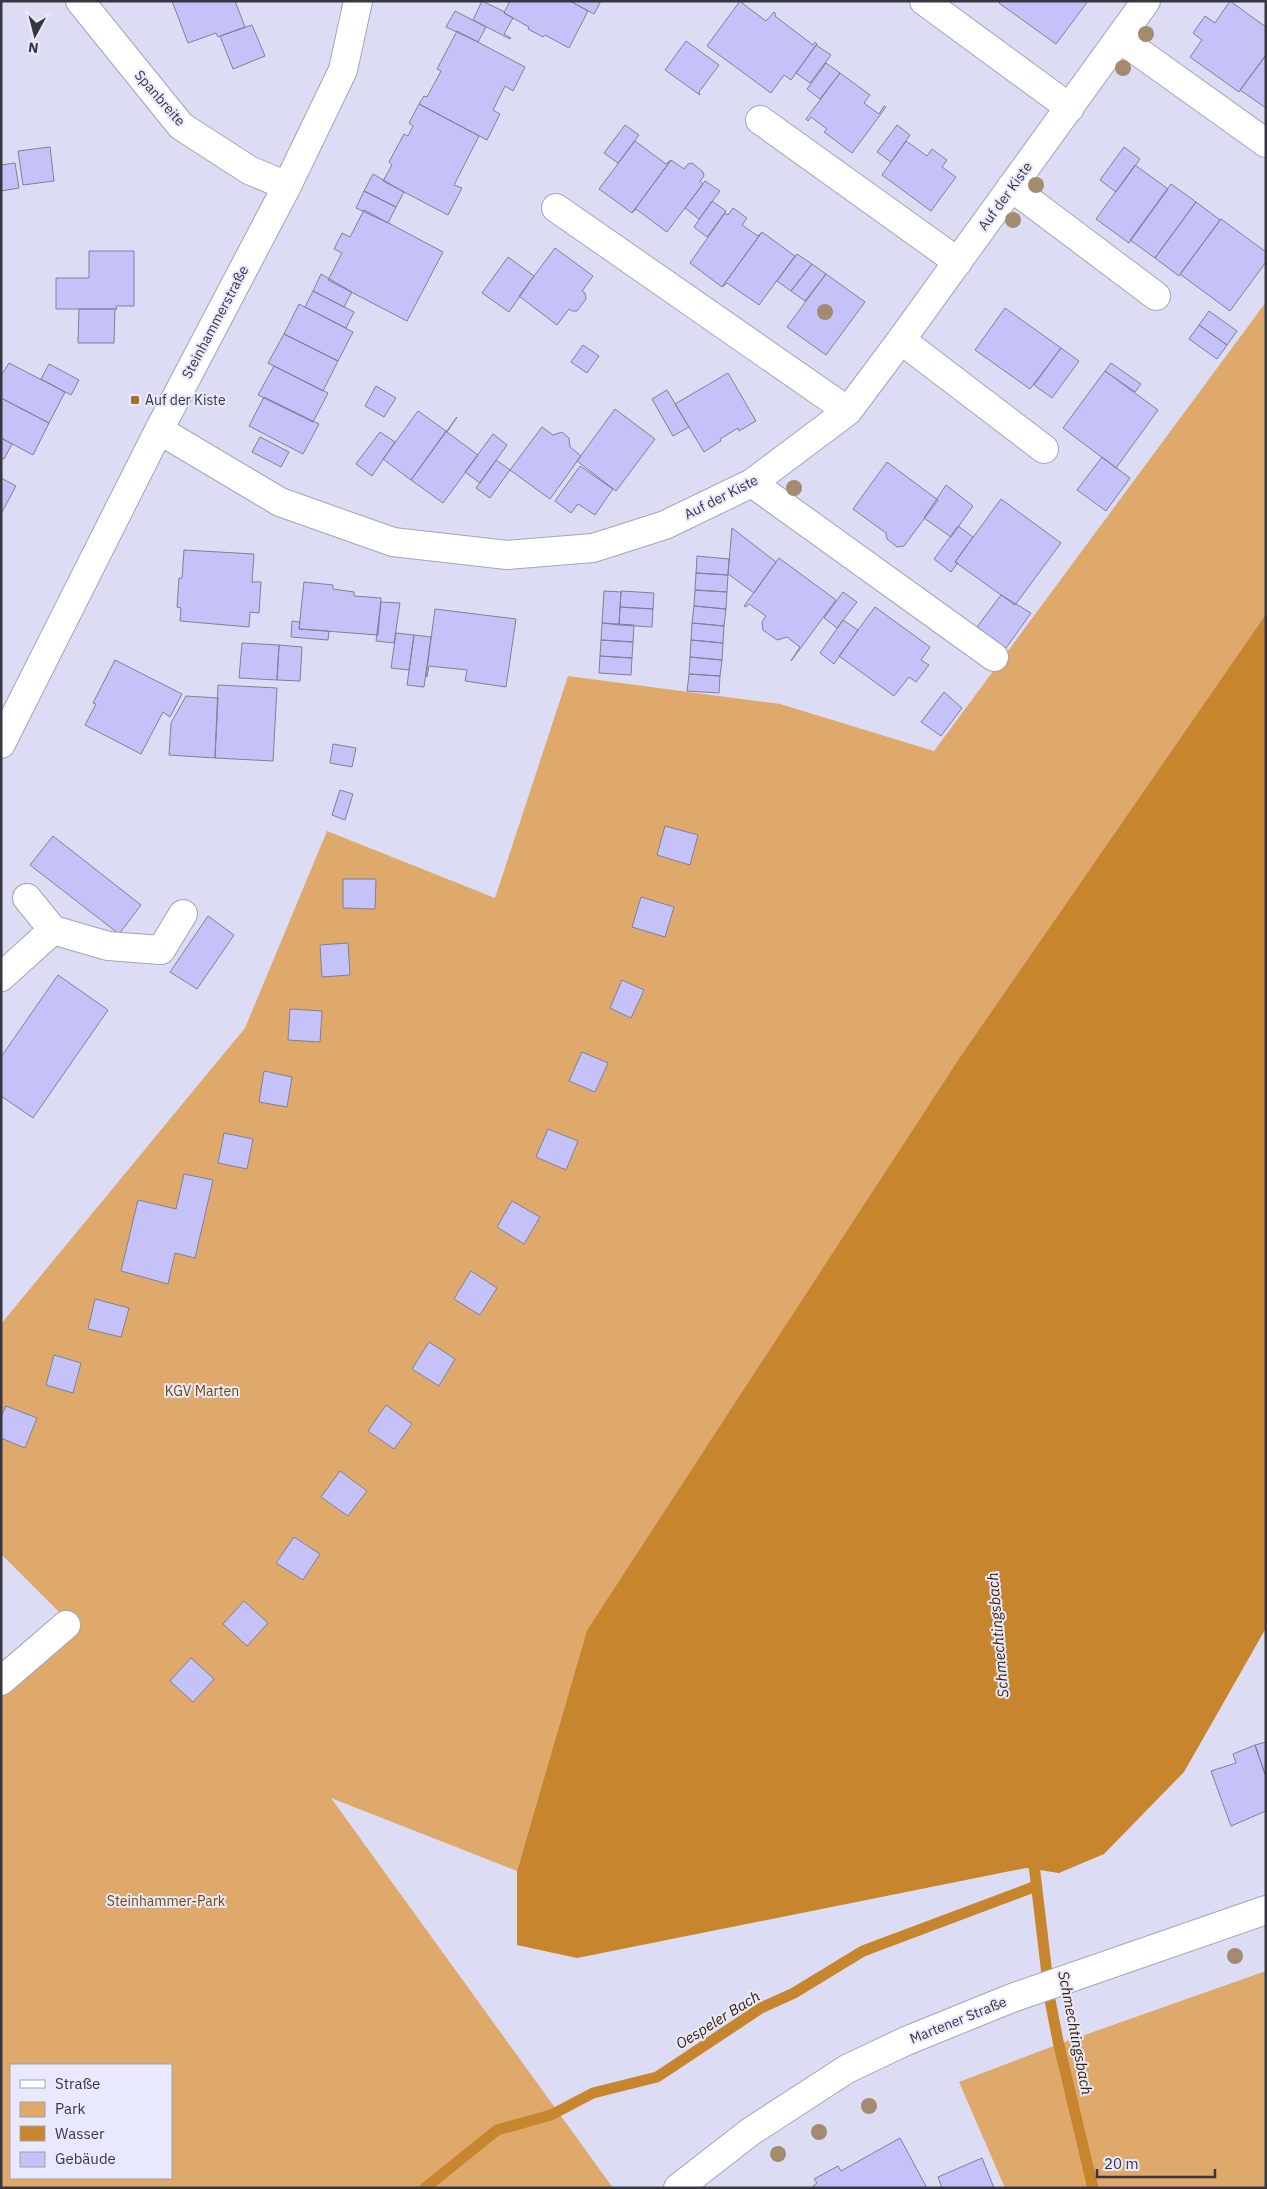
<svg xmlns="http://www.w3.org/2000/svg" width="1267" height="2189" viewBox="0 0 1267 2189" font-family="'IBM Plex Sans',sans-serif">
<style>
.green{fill:#dea96b;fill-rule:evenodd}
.water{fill:#c7852d}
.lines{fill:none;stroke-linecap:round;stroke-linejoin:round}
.stream{stroke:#c7852d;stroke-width:11}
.building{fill:#c4c2f9;stroke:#808097}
.minor-casing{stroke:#a3a3bb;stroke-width:30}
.minor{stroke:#fff;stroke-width:28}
.tree{fill:#a38b6f}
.poi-dot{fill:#a46f29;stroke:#e9e9fe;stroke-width:2}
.labels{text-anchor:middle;stroke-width:4;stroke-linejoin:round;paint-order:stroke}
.street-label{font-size:14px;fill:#373640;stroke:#e9e9fe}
.poi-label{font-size:14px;fill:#373640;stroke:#e9e9fe;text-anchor:start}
.park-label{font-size:14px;fill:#744802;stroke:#e9e9fe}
.water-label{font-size:15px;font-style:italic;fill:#3d2300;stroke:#e9e9fe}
</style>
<rect width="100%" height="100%" fill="#dcdcf5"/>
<!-- green -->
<path class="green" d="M1266,302V614L960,1057L587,1630L517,1871L331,1798L613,2188H1V1685L75,1628L1,1554V1324L245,1028L327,831L495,898L568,676L780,704L934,751ZM11,2065H171V2178H11Z
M1266,1971V2188H1005L959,2082L1059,2044Z"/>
<!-- water -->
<path class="water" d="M1266,614V1628L1184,1772L1104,1854L1059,1873L1026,1868L577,1958L517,1945V1871L587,1630L960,1057Z"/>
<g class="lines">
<!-- stream -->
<path class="stream" d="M1033,1856L1050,2000L1058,2041L1093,2188
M425,2188L497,2130L551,2115L593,2093L657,2077L761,2008L794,1993L863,1951L1036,1886"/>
</g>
<!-- building -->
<path class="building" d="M172,1H235L245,27L218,37L216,33L188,43Z
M482,1L505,12L504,13L513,18L504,34L511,38L510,39L473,20Z
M510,1H570L588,11L569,48L545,35L543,37L528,29L529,27L504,13Z
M570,1H601L594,14Z
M740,1H743L742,3L766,21L774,12L776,14L775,16L813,45L815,42L817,44L791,80L784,75L771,93L707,46Z
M1000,1H1088L1056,44L999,3Z
M1230,1L1266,27V55L1239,92L1190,57L1202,40L1193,33L1205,16L1215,23Z
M455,11L486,27L478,42L446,27Z
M252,25L265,56L233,69L220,36Z
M457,31L525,67L513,91L505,86L493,110L500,114L487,140L419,104L424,96L427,97L441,71L437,69Z
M686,41L719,65L699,92L700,95L665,70Z
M816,45L831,55L810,83L796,73Z
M1266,55V108L1240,90Z
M826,63L840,73L820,99L807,89Z
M840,73L870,95L864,103L879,114L884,106L886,107L852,153L824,132L827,129L811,117L808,121L806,119Z
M419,104L479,136L454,185L462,188L448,215L383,181L392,165L389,162L404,134L408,136L413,126L409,123Z
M625,125L639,135L618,163L604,153Z
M897,125L910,135L891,162L877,152Z
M635,141L666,164L671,160L632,213L599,189Z
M906,141L927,156L932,149L947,160L942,167L956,177L931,211L882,175Z
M50,147L54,181L23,185L18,151Z
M1124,147L1140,159L1116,192L1100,180Z
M671,160L684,169L688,164L692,163L703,172L704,176L700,181L703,184L667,232L636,209L632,213Z
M15,163L19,188L1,191V165Z
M1135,165L1168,189L1129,243L1096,219Z
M373,174L404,192L396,207L364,191Z
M705,181L720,191L699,219L685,208Z
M1171,184L1196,202L1155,258L1130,240Z
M364,191L396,207L388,223L356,208Z
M712,201L726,211L707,237L694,227Z
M1196,202L1220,220L1179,276L1155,258Z
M733,208L747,218L742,225L758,236L762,232L722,287L690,263L725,213L728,215Z
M364,210L443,252L407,321L328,280L342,253L334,249L342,233L350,237Z
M1221,219L1266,252V262L1230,311L1180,274Z
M762,232L795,256L759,305L727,283L722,287Z
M555,248L593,276L582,291L585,293L586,299L577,311H572L569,309L557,325L519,296Z
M89,251H134V306H116L117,309H56V278H89Z
M797,254L812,264L791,291L777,281Z
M508,257L534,276L509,312L482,293Z
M812,264L826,274L805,301L791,291Z
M321,274L352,292L344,307L313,291Z
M826,274L865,302L826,355L787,327Z
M313,291L354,312L346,328L305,307Z
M299,304L353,332L338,361L284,334Z
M1005,308L1061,348L1030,389L975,350Z
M79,309H115L114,343H78Z
M1209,311L1237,331L1227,345L1199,325Z
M1199,325L1227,345L1217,359L1189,339Z
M284,334L338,361L323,391L268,363Z
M583,345L599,356L587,373L571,362Z
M1061,348L1079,361L1052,398L1034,385Z
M9,363L65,392L49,423L1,398V376Z
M1111,363L1141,384L1135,392L1105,371Z
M49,364L79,380L71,395L41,379Z
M274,366L328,393L313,422L258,395Z
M1105,371L1158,410L1116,468L1063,428Z
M728,373L756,421L739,431L738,428L720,439L721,441L704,452L675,404Z
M376,386L396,398L384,417L365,406Z
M667,390L689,427L673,436L652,399Z
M264,397L319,424L303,454L249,426Z
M1,398L49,423L33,455L1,438Z
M615,409L655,439L616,491L577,461Z
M418,411L446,431L411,480L383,459Z
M457,417L447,432L478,455L443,503L411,480Z
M542,427L553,435L562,432L569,438L570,447L581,456L550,499L510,470Z
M380,432L395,442L372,476L356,464Z
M493,434L507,445L480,483L465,472Z
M260,437L289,452L281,467L252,452Z
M1,438L12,444L4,459L1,458Z
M1102,457L1130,478L1106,511L1077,490Z
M496,460L510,470L490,498L476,488Z
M887,462L938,500L904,546L897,547L887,539L886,533L853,509Z
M580,466L613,489L595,515L578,504L571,513L555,501Z
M1,478L16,486L1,514Z
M946,485L973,506L951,537L924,518Z
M1001,499L1061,543L1015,605L955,562Z
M958,526L973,537L955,562L958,563L951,572L934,559Z
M732,528L776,562L754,593L728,574Z
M184,550L254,554L252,582H261L259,613L250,612L249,627L180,621L181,608L177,607L179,578H182Z
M697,556L729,559L728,575L696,573Z
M779,558L836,600L791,661L800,647L787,637L777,640L763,630L762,622L766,616L749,604L746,607L744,606Z
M696,573L728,575L727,592L695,590Z
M304,582L333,585V589L354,592V596L381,598L378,635L299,629Z
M695,590L727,592L726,609L694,606Z
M604,591L621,592L619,625L602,623Z
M621,591L654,593L653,609L620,607Z
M843,592L857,602L837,628L824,618Z
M1001,595L1031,613L1006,648L977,627Z
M381,602L400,603L394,643L376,641Z
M694,606L726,609L724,626L692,623Z
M620,607L653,609L652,627L619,625Z
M875,607L930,647L921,660L929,665L916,682L909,677L894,696L839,656Z
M435,609L516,619L506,687L465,681L467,670L429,666L427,677L426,676Z
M843,620L858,630L834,664L820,653Z
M292,621L300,622L299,629L329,631L328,640L291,637Z
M602,623L634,625L633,642L601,640Z
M692,623L724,626L723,643L691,640Z
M396,633L414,635L409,670L391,668Z
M414,635L431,637L424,687L407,685Z
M601,640L633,642L632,658L600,656Z
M691,640L723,643L722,660L690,657Z
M242,643L279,645L277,680L239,678Z
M279,645L302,647L300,681L277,680Z
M600,656L632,658L631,675L599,673Z
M690,657L722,660L720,676L689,674Z
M115,660L182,694L170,717L163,712L141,754L85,725L96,704L93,703Z
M689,674L720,676L719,693L687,691Z
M218,685L277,688L273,761L215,758Z
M944,692L962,708L941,736L921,722Z
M186,696L218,698L215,758L169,755L171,723Z
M333,744L356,748L352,767L330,763Z
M340,790L353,794L345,820L332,815Z
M665,826L698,835L690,865L657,855Z
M53,836L141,905L119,934L30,865Z
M343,879H376L375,909L343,908Z
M641,897L674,907L665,937L632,927Z
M208,916L234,935L197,989L170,972Z
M348,943L350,975L322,977L320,945Z
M58,975L108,1010L33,1118L1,1096V1057Z
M622,980L644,990L631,1018L610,1008Z
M290,1009L322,1011L320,1042L288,1040Z
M582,1052L608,1063L595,1092L569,1081Z
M264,1071L292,1077L287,1107L259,1102Z
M548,1129L578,1141L566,1170L536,1157Z
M224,1133L253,1139L247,1169L218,1163Z
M184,1174L213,1180L195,1258L175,1253L168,1284L121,1271L138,1200L176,1209Z
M512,1201L540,1217L524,1244L497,1227Z
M471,1271L497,1288L480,1315L454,1299Z
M95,1299L129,1308L121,1337L88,1329Z
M429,1342L455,1359L439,1386L412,1369Z
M54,1355L81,1363L73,1393L46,1385Z
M386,1405L412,1424L394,1449L368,1431Z
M6,1406L37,1418L25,1448L1,1438V1417Z
M340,1471L367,1491L348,1516L321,1497Z
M294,1537L320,1554L303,1580L276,1563Z
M244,1601L268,1623L247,1646L223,1624Z
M191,1658L214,1679L193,1702L170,1681Z
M1266,1742V1777L1255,1745Z
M1255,1745L1266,1777V1811L1231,1826L1211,1771L1236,1763L1233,1754Z
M900,2138L927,2188H814L813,2186L817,2183L814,2179L838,2166L841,2171Z
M982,2158L994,2188H942L938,2177Z"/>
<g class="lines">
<defs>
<path id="minor" d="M80,1L181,126L249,170L287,186
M924,1L1070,108
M1119,38L1266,143
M760,120L958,262
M1011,187L1156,296
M556,208L848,411
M901,340L1044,449
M159,430L280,502L393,542L507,555L593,548L665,525L752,483L848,411L901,340L1146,1
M752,483L994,657
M1,744L159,430L287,186L343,70L358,1
M27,898L53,930
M1,977L53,930L108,946L161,950L183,914
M1,1681L66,1625
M678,2188L750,2132L847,2069L906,2041L1012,1998L1266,1910"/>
</defs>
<!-- minor casing -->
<use href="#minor" class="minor-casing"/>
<!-- minor -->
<use href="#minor" class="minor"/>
</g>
<!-- trees -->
<g class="tree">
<circle cx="1146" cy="34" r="8"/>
<circle cx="1123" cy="68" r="8"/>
<circle cx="1036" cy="185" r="8"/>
<circle cx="1013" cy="220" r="8"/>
<circle cx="825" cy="312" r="8"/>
<circle cx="794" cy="488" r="8"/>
<circle cx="1235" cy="1956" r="8"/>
<circle cx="869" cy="2106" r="8"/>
<circle cx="819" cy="2132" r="8"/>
<circle cx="778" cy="2154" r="8"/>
</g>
<!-- markers -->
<rect class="poi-dot" x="130" y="395" width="10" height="10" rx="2.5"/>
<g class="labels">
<!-- street labels -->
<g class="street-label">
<text transform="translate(160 98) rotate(49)" y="5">Spanbreite</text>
<text transform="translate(1005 196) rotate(-54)" y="5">Auf der Kiste</text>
<text transform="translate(215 322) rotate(-62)" y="5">Steinhammerstraße</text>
<text transform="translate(721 497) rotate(-27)" y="5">Auf der Kiste</text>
<text transform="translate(958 2020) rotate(-22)" y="5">Martener Straße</text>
</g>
<!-- poi labels -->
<g class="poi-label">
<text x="145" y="405">Auf der Kiste</text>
</g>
<!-- park labels -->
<g class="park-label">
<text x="202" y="1396">KGV Marten</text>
<text x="166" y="1906">Steinhammer-Park</text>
</g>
<!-- water labels -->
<g class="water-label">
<text transform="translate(998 1635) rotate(-95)" y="5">Schmechtingsbach</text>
<text transform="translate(718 2020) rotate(-32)" y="5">Oespeler Bach</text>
<text transform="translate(1075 2033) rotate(79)" y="5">Schmechtingsbach</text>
</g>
</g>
<!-- border -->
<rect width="1267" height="2189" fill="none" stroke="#373640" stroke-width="5"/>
<!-- legend -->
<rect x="10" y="2064" width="162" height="115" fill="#e9e9fe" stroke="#a2a1b2"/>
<rect x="20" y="2080" width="25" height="8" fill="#ffffff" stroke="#a2a1b2"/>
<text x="55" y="2089" font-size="15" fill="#373640">Straße</text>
<rect x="20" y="2102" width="25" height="15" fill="#dea96b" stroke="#a2a1b2"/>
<text x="55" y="2114" font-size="15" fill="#373640">Park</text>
<rect x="20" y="2126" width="25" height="15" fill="#c7852d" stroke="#a2a1b2"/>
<text x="55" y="2139" font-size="15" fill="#373640">Wasser</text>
<rect x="20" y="2152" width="25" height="15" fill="#c4c2f9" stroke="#a2a1b2"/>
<text x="55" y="2164" font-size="15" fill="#373640">Gebäude</text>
<!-- north arrow -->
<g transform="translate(35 35) rotate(187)" stroke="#e9e9fe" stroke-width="4" paint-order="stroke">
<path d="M0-4L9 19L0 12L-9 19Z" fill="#373640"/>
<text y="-8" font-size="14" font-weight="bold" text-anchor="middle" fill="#373640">N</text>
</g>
<!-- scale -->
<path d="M1097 2169v8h118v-8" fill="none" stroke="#373640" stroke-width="2.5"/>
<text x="1104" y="2169" font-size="15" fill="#373640" stroke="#e9e9fe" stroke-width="4" paint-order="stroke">20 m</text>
</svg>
